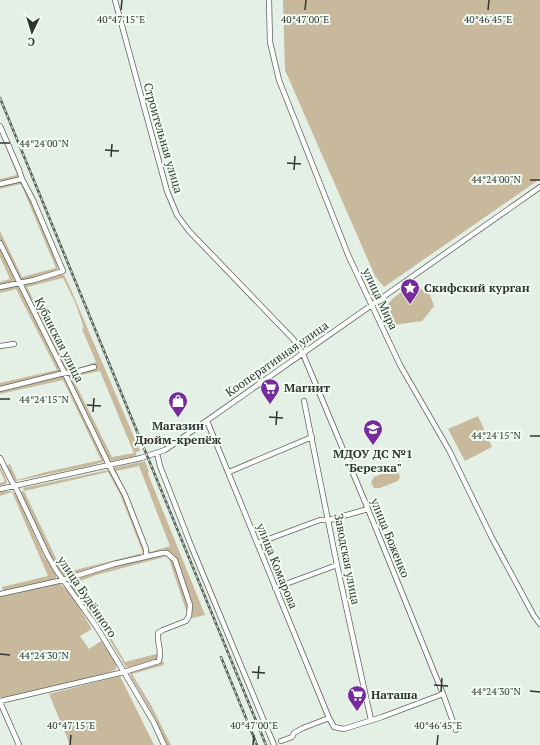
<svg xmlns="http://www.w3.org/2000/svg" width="540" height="745" viewBox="0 0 540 745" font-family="'PT Serif',serif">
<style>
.green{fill:#c8b99c;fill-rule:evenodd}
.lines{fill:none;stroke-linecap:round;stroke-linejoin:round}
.minor-casing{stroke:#5c655d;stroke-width:6}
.minor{stroke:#fff;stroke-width:4.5}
.rail-casing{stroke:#585e59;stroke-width:2.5}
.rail{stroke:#f2fdf3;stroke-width:1;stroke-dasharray:3;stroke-linecap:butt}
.ticks{fill:none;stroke:#303431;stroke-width:1.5}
.labels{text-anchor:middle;stroke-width:4;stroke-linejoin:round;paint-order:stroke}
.street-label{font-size:12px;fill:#303431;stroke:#f2fdf3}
.poi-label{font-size:12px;font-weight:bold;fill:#303431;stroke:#f2fdf3;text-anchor:start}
.ticks-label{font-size:10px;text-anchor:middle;fill:#303431;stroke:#f2fdf3;stroke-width:4;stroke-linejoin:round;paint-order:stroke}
</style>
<rect width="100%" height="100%" fill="#e4f0e6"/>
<!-- green -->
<path class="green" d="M283,0H540V179L384,287L375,276L285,70Z
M0,127L19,174L16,179L0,183V179L17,175L0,133Z
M21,180L33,202L58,267L57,271L54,273L21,281L0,240V231L22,277L56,268L21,184L0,189V185Z
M0,247L15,280L11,283L0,286V282L10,279L0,257Z
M61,273L64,275L69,285L140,451L136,452V456L112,461L109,460L23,284ZM63,278L75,302L84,328L82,329L96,362L69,371L27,287ZM100,371L131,446L134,453L112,457L72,377Z
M16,285L20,289L61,372L0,387V383L57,370L16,289L0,293V288Z
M417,286L430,295L434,306L422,321L394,325L386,307C395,294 402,291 417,286Z
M61,376H64L105,460L103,462L89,466L16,481L10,474L6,466L10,464L17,480L46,472L101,460L63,380L0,394V390Z
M478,416L492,447L465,461L448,429Z
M145,461L149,471L148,474L205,615L189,619L191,615L175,557C166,548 160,552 149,554L148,553L113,468ZM139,466L170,546L150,552L132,504L116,471Z
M0,466L7,481L6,484L0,486V483L5,481L0,471Z
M108,470C122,482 141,535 145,554L143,556L67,577L64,576L54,564L21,492L24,491L23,488ZM108,472L120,494L143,553L63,573L24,491Z
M392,470L398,471L400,477L398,481L380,488H374L371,482L374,477Z
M7,491H11L16,494L44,556L56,575V578L54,580L3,591L2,587L48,576L12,492L0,496V492Z
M159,554H166L172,558L189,607L188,614L186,619L187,613L168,556L96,575L75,583L107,631L125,662L160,653L159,659L130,668L126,667L105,632L67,582L68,579Z
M57,582C68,586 85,618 92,629L80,636L89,649L101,641L116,661L117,665L116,669L110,672L87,679L3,698L0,697V595Z
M164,662V665L132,674L151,705L171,745H166L156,720L130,675L131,672L156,663Z
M120,676L154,745H70L49,694Z"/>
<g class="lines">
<defs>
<path id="minor" d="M115,0L167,191L177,215L189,231L293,339L303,354L368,509L443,694L456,730
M269,0L270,42L279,80L349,257L400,365L449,450L492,538L534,616L540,624
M0,126L19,170L22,179L33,200L63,271L34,280L0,287
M0,184L22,179
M0,243L65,374L109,465L125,495L146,549V557
M0,346L14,344
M0,389L60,374L79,371L94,367
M304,401L337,565L371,720
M207,421L329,718L334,727L344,729L382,717L443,694
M157,453L160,466L192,548L274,745
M0,458L11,480L15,486L47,554L56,570L96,626L124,672L154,723L164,745
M229,472L312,437
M0,489L141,458L165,450L540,187
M258,543L320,520H329L368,509
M275,588L337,565
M0,594L63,580L114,564L162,553H167L175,560L190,605L189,616L186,621L163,630L158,633C157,644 162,649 159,661L124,672L0,701
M0,702L19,745
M281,741L292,737L294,733L303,728L329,718"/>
</defs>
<!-- minor casing -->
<use href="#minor" class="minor-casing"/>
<!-- minor -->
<use href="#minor" class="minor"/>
<defs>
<path id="rail" d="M0,98L266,745
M221,657L257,745"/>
</defs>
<!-- rail casing -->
<use href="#rail" class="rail-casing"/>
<!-- rail -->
<use href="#rail" class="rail"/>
</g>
<!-- ticks -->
<path class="ticks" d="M121,10L122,0M305,10L306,0M488,10L489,0M0,143H10M105,150L119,151M111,157L112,144M287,163L301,164M294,170L295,156M530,180H540M0,399H10M87,405L101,406M93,412L94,398M269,417L283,418M276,425L277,411M530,436H540M0,654L10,655M252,672L265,673M258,679L259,666M434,685L448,686M530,691L540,692M441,692L442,678M70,745L71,735M253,745L254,735M437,745L438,735"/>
<!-- icons -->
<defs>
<symbol id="sight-pin" viewBox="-11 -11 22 30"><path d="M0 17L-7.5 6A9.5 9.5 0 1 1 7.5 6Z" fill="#752b9e" stroke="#f2fdf3"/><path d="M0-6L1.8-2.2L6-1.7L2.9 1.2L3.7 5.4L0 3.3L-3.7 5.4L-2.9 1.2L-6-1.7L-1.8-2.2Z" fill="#fff"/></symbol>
<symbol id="supermarket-pin" viewBox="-11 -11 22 30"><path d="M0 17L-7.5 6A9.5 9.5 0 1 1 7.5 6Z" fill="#752b9e" stroke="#f2fdf3"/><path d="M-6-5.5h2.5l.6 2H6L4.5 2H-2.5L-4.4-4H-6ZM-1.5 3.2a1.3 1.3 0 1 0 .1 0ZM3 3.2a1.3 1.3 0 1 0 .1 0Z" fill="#fff"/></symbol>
<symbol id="shop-pin" viewBox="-11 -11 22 30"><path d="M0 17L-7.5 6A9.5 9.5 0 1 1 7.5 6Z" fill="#752b9e" stroke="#f2fdf3"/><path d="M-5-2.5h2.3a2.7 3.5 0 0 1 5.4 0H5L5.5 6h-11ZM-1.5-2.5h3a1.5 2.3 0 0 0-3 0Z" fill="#fff"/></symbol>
<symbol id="school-pin" viewBox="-11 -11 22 30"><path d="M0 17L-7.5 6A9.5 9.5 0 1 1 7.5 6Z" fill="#752b9e" stroke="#f2fdf3"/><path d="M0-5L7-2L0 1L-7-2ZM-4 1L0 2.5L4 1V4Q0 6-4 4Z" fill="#fff"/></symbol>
</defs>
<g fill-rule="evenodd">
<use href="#sight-pin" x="399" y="277" width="22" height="30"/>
<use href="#supermarket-pin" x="259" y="377" width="22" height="30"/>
<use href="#shop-pin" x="167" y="390" width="22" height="30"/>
<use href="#school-pin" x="362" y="418" width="22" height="30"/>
<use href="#supermarket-pin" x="346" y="684" width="22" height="30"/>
</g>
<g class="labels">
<!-- street labels -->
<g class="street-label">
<text transform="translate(163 138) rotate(74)" y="4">Строительная улица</text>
<text transform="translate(380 299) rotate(65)" y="4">улица Мира</text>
<text transform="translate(59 340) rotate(63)" y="4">Кубанская улица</text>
<text transform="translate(277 359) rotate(-35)" y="4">Кооперативная улица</text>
<text transform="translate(390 538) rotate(68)" y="4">улица Боженко</text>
<text transform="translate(347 559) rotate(79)" y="4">Заводская улица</text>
<text transform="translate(277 566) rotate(68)" y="4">улица Комарова</text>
<text transform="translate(87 597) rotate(56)" y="4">улица Будённого</text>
</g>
<!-- poi labels -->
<g class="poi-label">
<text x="424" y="292">Скифский курган</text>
<text x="284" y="392">Магнит</text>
<text x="178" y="430" text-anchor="middle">Магазин<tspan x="178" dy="14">Дюйм-крепёж</tspan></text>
<text x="373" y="458" text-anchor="middle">МДОУ ДС №1<tspan x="373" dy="14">"Березка"</tspan></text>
<text x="371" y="699">Наташа</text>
</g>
</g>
<g class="ticks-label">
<text x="121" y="23">40°47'15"E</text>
<text x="305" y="23">40°47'00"E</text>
<text x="488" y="23">40°46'45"E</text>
<text x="44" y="147">44°24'00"N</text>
<text x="496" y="183">44°24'00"N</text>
<text x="44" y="403">44°24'15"N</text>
<text x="496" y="439">44°24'15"N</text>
<text x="44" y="659">44°24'30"N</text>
<text x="496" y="695">44°24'30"N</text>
<text x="71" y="729">40°47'15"E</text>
<text x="254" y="729">40°47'00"E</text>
<text x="438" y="729">40°46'45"E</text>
</g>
<!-- north arrow -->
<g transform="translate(32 32) rotate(184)" stroke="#f2fdf3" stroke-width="3" paint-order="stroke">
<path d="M0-3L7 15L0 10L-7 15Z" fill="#303431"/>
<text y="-6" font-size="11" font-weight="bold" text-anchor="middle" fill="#303431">С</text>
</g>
</svg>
